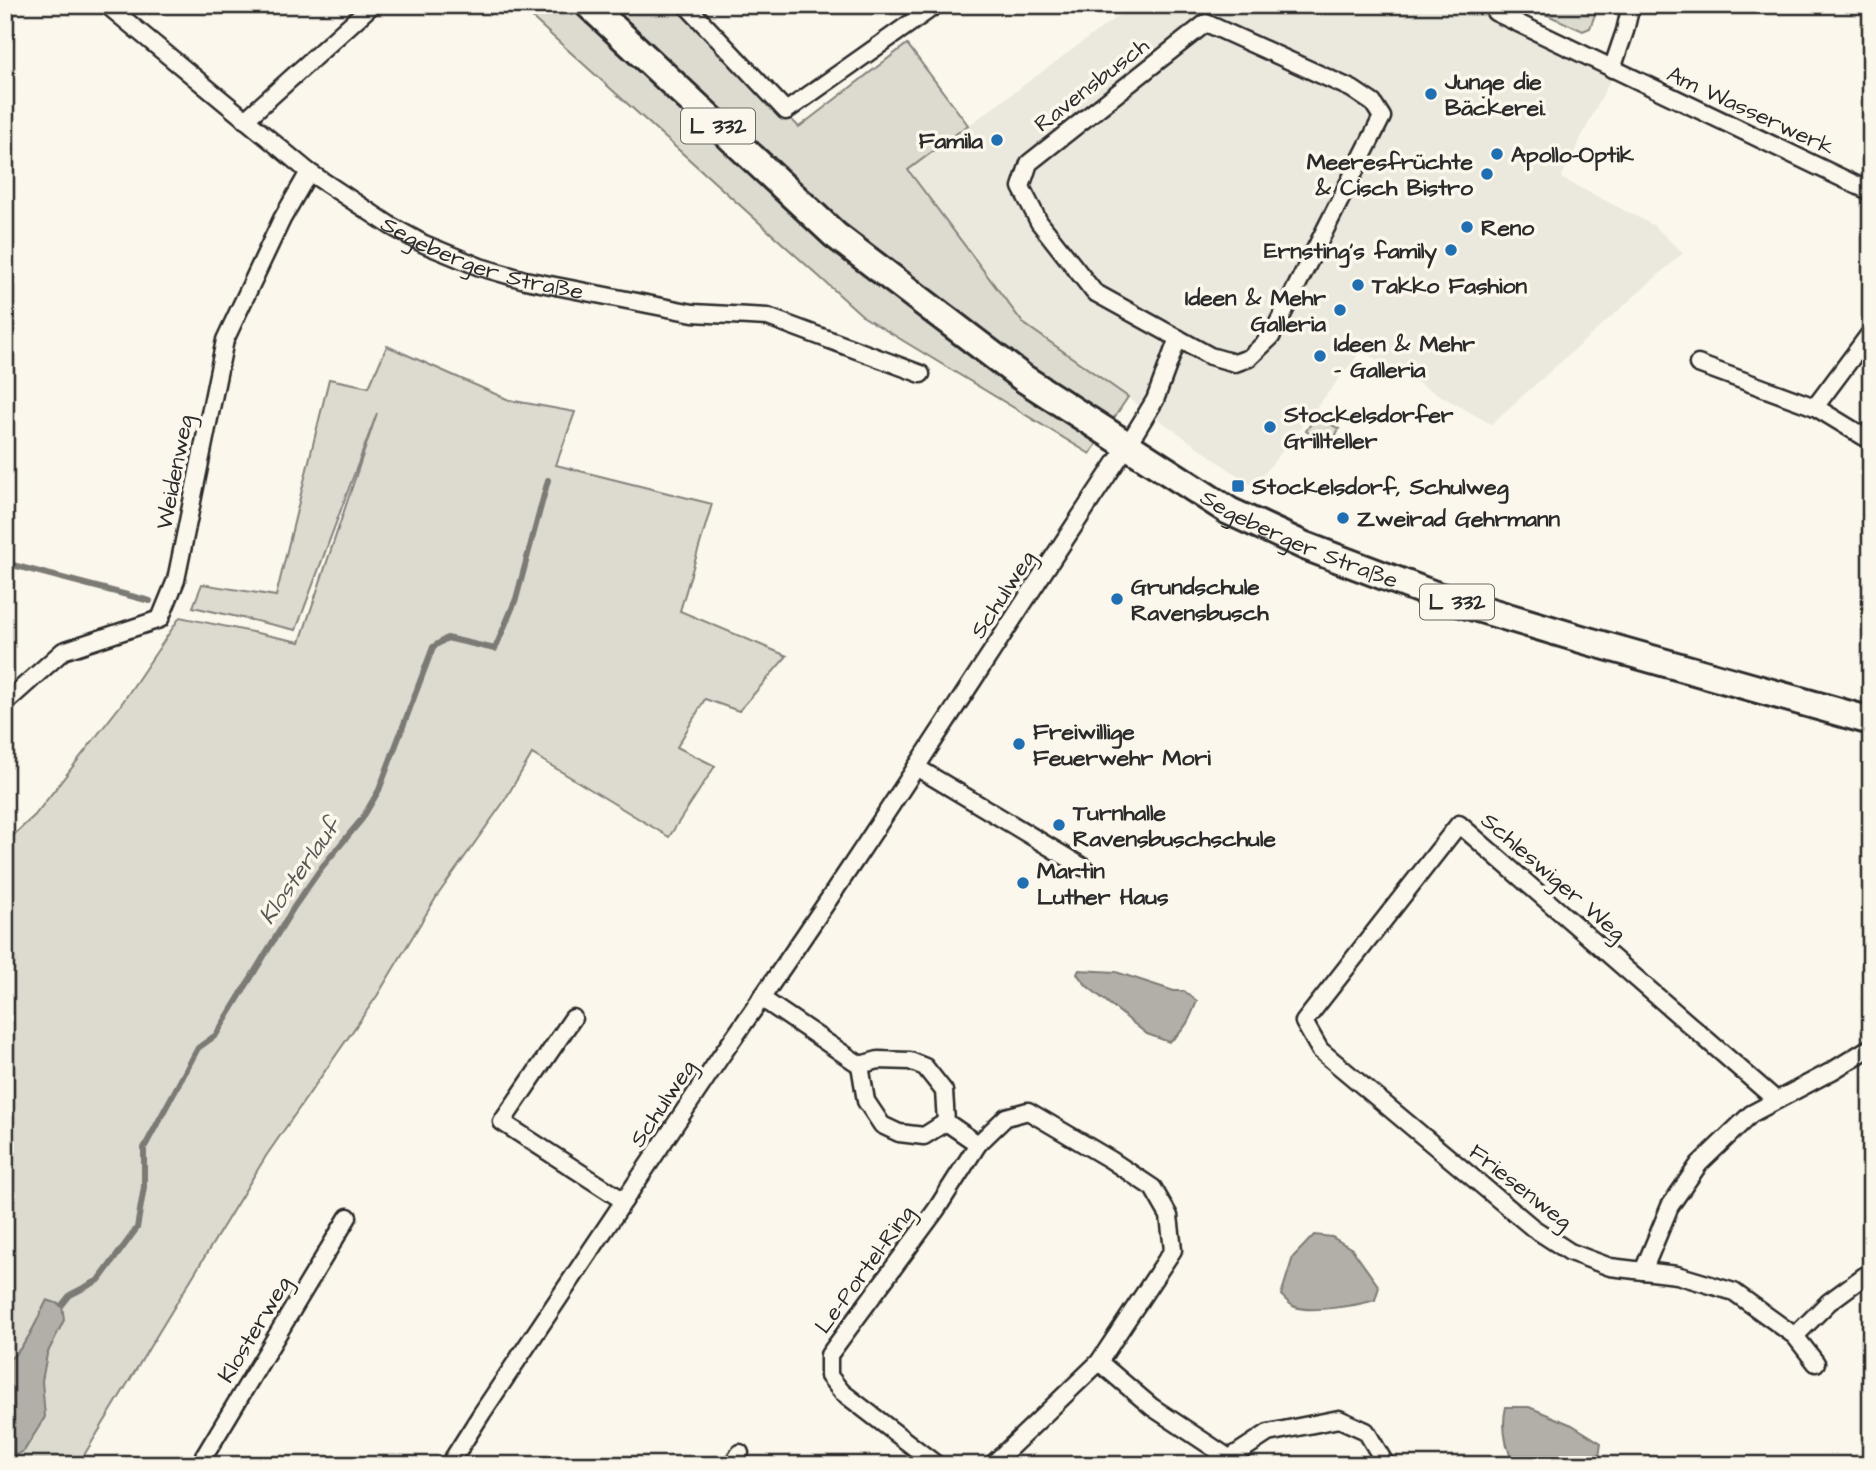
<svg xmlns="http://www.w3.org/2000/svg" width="1876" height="1470" viewBox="0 0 1876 1470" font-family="'Architects Daughter',sans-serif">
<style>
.built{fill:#ebe8de}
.green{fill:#dddad0;stroke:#84827e;stroke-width:2}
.water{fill:#b1afa7;stroke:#7b7a75;stroke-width:2}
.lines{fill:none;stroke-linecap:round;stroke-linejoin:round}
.stream{stroke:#7b7a75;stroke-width:6}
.street-casing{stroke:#2b2b2b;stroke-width:21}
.primary-casing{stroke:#2b2b2b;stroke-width:32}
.street{stroke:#fbf7ec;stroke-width:16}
.primary{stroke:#fbf7ec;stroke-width:26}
.poi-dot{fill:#1f6fb2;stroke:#fbf7ec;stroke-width:2.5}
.labels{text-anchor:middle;stroke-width:7;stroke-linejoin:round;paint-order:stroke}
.shield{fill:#fbf7ec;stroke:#696865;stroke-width:2}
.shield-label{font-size:21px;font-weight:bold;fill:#2b2b2b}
.poi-label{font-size:23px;font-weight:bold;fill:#2b2b2b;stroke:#fbf7ec;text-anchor:start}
.street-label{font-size:23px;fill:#2b2b2b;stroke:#fbf7ec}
.water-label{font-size:24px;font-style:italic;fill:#5a5956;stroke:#fbf7ec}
</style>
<rect width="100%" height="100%" fill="#fbf7ec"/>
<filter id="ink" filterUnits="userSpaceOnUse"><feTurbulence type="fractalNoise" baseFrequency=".0143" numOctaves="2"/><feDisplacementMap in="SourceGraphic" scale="14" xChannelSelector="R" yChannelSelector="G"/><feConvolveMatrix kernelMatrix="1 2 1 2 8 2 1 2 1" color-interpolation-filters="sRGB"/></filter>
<g filter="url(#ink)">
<!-- built -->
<path class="built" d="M1133,5H1486L1483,14L1612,76L1561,178L1653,225L1683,253L1491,424L1361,351L1254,487L1023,323L908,170Z"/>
<!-- green -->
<path class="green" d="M518,5H676L799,127L907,44L968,125L908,170L1023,323L1128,397L1090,454L864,317Z
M1534,5H1598V6L1590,28L1583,31L1534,9Z
M387,346L509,400L575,412L556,465L712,504L680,611L787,656L739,711L705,699L677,747L715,766L669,837L532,754L503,803L437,896L377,996L266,1156L78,1465H5V843L35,815L120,706L180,617L300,642L377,413L296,630L193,607L202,584L276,596L329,379L369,387Z
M1316,416L1339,429L1329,448L1306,431Z"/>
<!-- water -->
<path class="water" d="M1079,970L1116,972L1174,991H1184L1197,1001C1190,1019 1185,1031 1169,1042L1147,1034L1087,986L1077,974Z
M1314,1235L1332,1237L1352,1249L1379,1287L1375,1300C1359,1305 1308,1314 1293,1306C1289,1304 1284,1298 1281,1295L1293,1257Z
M47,1300L62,1305L64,1320L47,1354L42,1381L45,1417L24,1451L5,1461V1362C26,1350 36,1321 47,1300Z
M1506,1407H1529L1572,1425L1601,1443L1598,1465H1514C1506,1447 1501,1427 1506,1407Z"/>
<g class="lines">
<!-- stream -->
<path class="stream" d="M5,563L150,601
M62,1305L70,1295L99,1280L137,1228L144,1187V1148L198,1048L216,1035L294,907L322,867L362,819L379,790L433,647L447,638L495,649L516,599L548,480"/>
<defs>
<g id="street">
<path id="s1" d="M107,5L309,172L391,226L424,244L480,267L525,280L693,313L768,317L921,374"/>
<path d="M686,5L786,111L936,5"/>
<path d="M1498,5L1495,12L1871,192"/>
<path d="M1206,23L1352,89L1373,103L1382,117L1271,337L1249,358L1235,363L1210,356L1094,292L1039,222L1021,187L1029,163Z"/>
<path d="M1612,69L1625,31L1631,5"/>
<path d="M245,120L372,5"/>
<path d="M1698,364L1815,407L1871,441"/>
<path d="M1815,407L1871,332"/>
<path d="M5,703L63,651L160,619L176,580L225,340L282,219L309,172"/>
<path d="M916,767L1083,867"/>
<path d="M761,998L860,1065"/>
<path d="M573,1018L502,1122L624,1201"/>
<path d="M878,1060L910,1061L925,1067L944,1091L946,1122L924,1136L899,1133L882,1125L866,1101L860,1065Z"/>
<path d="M1776,1100L1459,824L1304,1022L1320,1050L1533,1228L1570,1252L1610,1267L1677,1275L1734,1292L1795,1336L1816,1363"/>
<path d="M946,1122L978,1144"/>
<path d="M1643,1271L1670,1206L1699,1164L1751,1114L1832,1071L1871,1047"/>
<path d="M1795,1336L1829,1302L1871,1271"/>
<path d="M1099,1362L1152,1407L1235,1462"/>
<path d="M199,1465L348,1217"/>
<path d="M449,1465L482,1413L721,1056C862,857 991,649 1127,446L1155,400L1178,338"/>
<path d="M732,1465L740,1453"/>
<path d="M937,1465L842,1392L829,1376V1355L936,1210L978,1144L1006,1117L1028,1111L1111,1160L1153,1188L1169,1216L1173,1250L1099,1362L992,1465"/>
<path d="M1216,1465L1230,1458L1268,1433L1339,1419L1366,1431L1386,1465"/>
</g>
<g id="primary">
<path id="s2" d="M589,5L835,235L1023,378L1229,511L1305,546L1437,596L1588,641L1871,721"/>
</g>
</defs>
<!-- street casing -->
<use href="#street" class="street-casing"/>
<!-- primary casing -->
<use href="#primary" class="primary-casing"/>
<!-- street -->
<use href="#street" class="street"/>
<!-- primary -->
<use href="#primary" class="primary"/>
</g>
</g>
<!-- markers -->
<g class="poi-dot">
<circle cx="1431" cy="94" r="7"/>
<circle cx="997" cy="140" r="7"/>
<circle cx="1497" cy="154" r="7"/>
<circle cx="1487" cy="174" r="7"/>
<circle cx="1467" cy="227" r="7"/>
<circle cx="1451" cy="250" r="7"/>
<circle cx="1358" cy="285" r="7"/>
<circle cx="1340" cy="310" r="7"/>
<circle cx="1320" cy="356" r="7"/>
<circle cx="1270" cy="427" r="7"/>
<rect x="1231" y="479" width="14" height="14" rx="3.5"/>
<circle cx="1343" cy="518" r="7"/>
<circle cx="1117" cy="599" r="7"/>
<circle cx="1019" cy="744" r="7"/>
<circle cx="1059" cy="825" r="7"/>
<circle cx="1023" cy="883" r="7"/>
</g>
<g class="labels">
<!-- shield labels -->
<g class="shield">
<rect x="681" y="108.5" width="74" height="35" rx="5"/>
<rect x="1420" y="584.5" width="74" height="35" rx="5"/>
</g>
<g class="shield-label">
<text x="718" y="133">L 332</text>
<text x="1457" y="609">L 332</text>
</g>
<!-- poi labels -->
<g class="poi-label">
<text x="1445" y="89">Junge die<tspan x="1445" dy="26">Bäckerei.</tspan></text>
<text x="983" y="148" text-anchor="end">Famila</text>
<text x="1511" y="162">Apollo-Optik</text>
<text x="1473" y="169" text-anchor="end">Meeresfrüchte<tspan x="1473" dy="26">&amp; Cisch Bistro</tspan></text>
<text x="1481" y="235">Reno</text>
<text x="1437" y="258" text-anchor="end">Ernsting's family</text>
<text x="1372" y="293">Takko Fashion</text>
<text x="1326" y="305" text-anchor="end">Ideen &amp; Mehr<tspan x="1326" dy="26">Galleria</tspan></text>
<text x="1334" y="351">Ideen &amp; Mehr<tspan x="1334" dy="26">- Galleria</tspan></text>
<text x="1284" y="422">Stockelsdorfer<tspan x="1284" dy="26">Grillteller</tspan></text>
<text x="1252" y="494">Stockelsdorf, Schulweg</text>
<text x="1357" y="526">Zweirad Gehrmann</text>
<text x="1131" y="594">Grundschule<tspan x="1131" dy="26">Ravensbusch</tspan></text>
<text x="1033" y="739">Freiwillige<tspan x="1033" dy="26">Feuerwehr Mori</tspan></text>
<text x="1073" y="820">Turnhalle<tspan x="1073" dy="26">Ravensbuschschule</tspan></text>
<text x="1037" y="878">Martin<tspan x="1037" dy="26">Luther Haus</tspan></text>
</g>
<!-- street labels -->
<g class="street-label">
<text transform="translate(1091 84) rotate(-38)" y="8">Ravensbusch</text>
<text transform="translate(1751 110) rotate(25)" y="8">Am Wasserwerk</text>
<text dy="8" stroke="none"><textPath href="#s1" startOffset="458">Segeberger Straße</textPath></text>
<text transform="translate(174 472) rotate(-79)" y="8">Weidenweg</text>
<text dy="8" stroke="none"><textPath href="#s2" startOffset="894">Segeberger Straße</textPath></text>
<text transform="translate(1002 594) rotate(-57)" y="8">Schulweg</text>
<text transform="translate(1554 876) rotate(41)" y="8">Schleswiger Weg</text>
<text transform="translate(662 1103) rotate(-56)" y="8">Schulweg</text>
<text transform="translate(1521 1186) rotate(38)" y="8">Friesenweg</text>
<text transform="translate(864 1269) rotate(-54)" y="8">Le-Portel-Ring</text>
<text transform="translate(254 1329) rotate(-59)" y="8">Klosterweg</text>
</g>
<!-- water labels -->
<g class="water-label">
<text transform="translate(299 871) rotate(-55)" y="8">Klosterlauf</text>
</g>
</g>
<!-- margin -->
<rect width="1876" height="1470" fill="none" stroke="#fbf7ec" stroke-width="28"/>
<rect x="14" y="14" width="1848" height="1442" fill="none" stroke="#2b2b2b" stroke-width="2.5" filter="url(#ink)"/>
</svg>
